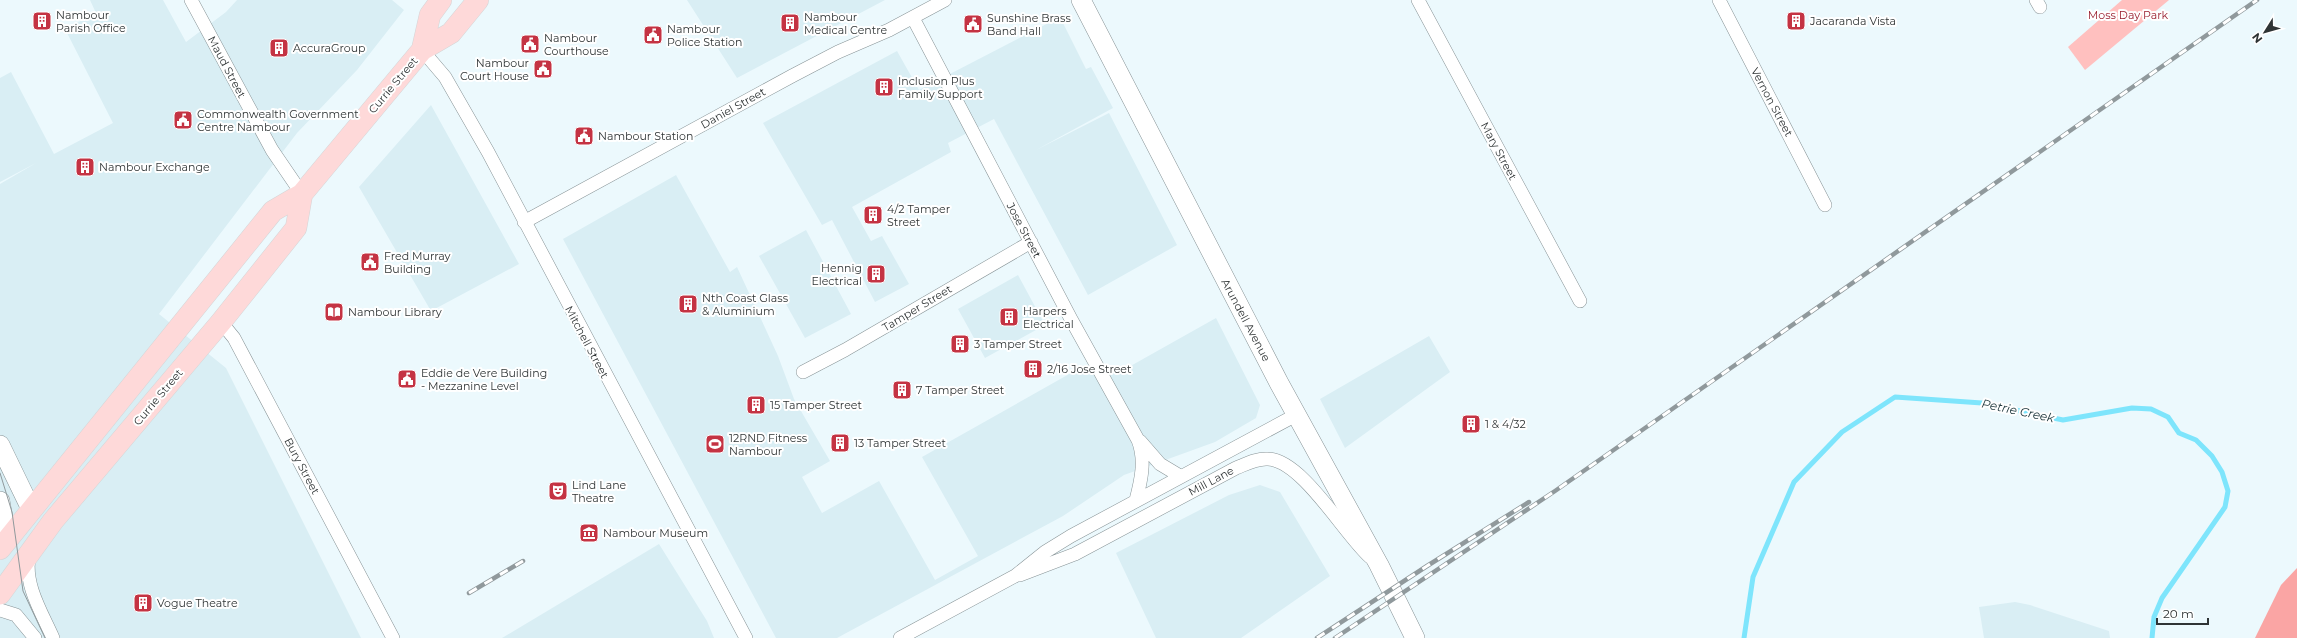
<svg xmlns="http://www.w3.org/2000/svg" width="2297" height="638" viewBox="0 0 2297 638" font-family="Montserrat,sans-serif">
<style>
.built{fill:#d9eef4}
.green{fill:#ffc0bf}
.forest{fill:#faa5a4}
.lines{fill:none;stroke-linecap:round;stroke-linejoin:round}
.stream{stroke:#7ee5fc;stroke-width:5}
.street-casing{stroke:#879396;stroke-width:14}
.secondary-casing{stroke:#879396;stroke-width:20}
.primary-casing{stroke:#d5d6d7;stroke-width:22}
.street{stroke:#fff;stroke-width:13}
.secondary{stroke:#fff;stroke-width:19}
.primary{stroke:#fed9d9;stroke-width:21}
.tram{stroke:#90999c;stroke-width:1}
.rail-casing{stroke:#90999c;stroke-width:4.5}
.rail{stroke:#fff;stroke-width:3;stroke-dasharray:9;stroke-linecap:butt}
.labels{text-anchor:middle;stroke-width:4;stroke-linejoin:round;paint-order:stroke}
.poi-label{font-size:11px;fill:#2f3435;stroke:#fff;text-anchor:start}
.park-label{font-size:11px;fill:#991f2f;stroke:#fff}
.street-label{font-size:11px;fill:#2f3435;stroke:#fff}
.water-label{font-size:12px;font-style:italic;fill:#233b40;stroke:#fff}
</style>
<rect width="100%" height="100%" fill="#ecf9fd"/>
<!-- built -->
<path class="built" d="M90,0H163L186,42L226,12L237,0H392L404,10L357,70L297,133L159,314L226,368L361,638H0V184L36,163L0,182V78L11,72L54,154L113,123L65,29L96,13Z
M687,0H885L737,78Z
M1060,17L1086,69L1091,67L1113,108L1036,150L1109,113L1177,245L1088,295L994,119L948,143L951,152L852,207L871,241L882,236L909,284L875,302L832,220L822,225L763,123L897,51L919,90Z
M431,105L519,264L431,311L359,187Z
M676,175L730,272L737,267L778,356L794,399L830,461L802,477L822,513L879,481L935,580L978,556L922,457L1071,373L1127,368L1216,318L1260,405L1256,418L1215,442L1124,475L1063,516L837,638H776L563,239Z
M806,230L851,314L805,338L759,256Z
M1018,275L1045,325L985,358L958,309Z
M1429,336L1450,372L1345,448L1320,399Z
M1260,485L1280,492L1330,576L1241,638H1156L1116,553L1229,495Z
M659,544L707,621L714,638H502Z
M2015,602L2030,605L2109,631L2110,638H1984L1979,607Z"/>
<!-- green -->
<path class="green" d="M2122,0H2169L2085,70L2068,47Z"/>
<!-- forest -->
<path class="forest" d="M2297,568V638H2255L2281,585Z"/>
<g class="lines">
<!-- stream -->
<path class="stream" d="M1744,638L1753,577L1794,482L1842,432L1895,397L1982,403L2063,420L2132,408L2151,409L2168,417L2179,433L2196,440L2212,456L2222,472L2228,491L2225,507L2162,598L2154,617L2152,638"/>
<defs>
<path id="street" d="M191,0L272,150L302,194
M1418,0L1580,301
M1719,0L1825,205
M2036,0L2040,7
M913,18L1072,321L1138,440C1146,460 1141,481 1136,500
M422,50L445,77L488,152L746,638
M524,222L792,76L838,52L889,30L945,0
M221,322L234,338L393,638
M803,372L845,350L1031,242
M1140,441L1160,464L1180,476
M29,557C24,585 42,613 53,638
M1020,575L1075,554L1236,468C1246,464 1257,458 1268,459C1302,460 1345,535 1370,557
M0,610L16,615L35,638
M900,638L1015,576L1045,552L1071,536L1296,415"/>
<path id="secondary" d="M1081,0L1279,383L1379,565L1415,638
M0,445L31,509
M0,501L5,529L3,545"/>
<path id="primary" d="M422,50L430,15L441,0
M0,549L273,211L302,194L422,50L451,33L478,0
M0,594L53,521L221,322L296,228L302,194"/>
</defs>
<!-- street casing -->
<use href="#street" class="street-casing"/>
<!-- secondary casing -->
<use href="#secondary" class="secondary-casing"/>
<!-- primary casing -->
<use href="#primary" class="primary-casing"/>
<!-- street -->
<use href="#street" class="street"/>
<!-- secondary -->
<use href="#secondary" class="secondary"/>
<!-- primary -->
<use href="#primary" class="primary"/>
<!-- tram -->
<path class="tram" d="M0,473L12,512L23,591L45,638"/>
<defs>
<path id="rail" d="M469,593L523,561
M1317,638L1427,566L1529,502
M1335,638L1555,491L2257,0"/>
</defs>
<!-- rail casing -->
<use href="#rail" class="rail-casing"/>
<!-- rail -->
<use href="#rail" class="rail"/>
</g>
<!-- icons -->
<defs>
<symbol id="building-square" viewBox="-11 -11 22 22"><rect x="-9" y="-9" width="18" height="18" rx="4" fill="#c43343" stroke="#fff"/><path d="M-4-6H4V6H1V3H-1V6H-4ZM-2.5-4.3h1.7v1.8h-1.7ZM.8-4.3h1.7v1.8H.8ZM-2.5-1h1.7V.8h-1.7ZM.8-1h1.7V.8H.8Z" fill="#fff"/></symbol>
<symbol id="civic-square" viewBox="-11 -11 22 22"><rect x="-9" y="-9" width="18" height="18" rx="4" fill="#c43343" stroke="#fff"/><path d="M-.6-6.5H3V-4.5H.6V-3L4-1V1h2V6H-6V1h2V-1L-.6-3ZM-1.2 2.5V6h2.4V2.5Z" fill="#fff"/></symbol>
<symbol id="library-square" viewBox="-11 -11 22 22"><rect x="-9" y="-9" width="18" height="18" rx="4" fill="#c43343" stroke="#fff"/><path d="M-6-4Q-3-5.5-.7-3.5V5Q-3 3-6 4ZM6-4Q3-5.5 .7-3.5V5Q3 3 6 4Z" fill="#fff"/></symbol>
<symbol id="stadium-square" viewBox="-11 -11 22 22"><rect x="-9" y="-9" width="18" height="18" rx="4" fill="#c43343" stroke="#fff"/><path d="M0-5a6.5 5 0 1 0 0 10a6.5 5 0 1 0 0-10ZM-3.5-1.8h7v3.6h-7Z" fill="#fff"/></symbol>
<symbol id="theatre-square" viewBox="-11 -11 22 22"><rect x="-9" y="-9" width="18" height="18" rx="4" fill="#c43343" stroke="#fff"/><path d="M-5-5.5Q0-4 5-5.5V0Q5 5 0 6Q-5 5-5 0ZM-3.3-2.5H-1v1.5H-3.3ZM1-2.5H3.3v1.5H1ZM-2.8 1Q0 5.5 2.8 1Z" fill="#fff"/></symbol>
<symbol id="museum-square" viewBox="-11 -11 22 22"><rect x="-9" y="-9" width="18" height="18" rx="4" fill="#c43343" stroke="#fff"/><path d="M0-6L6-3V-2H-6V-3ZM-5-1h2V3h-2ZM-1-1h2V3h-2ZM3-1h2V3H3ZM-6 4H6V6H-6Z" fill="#fff"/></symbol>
</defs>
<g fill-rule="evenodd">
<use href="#building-square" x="31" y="10" width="22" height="22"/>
<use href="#building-square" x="1785" y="10" width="22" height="22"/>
<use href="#building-square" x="779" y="12" width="22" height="22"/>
<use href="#civic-square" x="962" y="13" width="22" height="22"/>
<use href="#civic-square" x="642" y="24" width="22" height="22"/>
<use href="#civic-square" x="519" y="33" width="22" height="22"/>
<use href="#building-square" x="268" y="37" width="22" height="22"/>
<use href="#civic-square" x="532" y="58" width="22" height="22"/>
<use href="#building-square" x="873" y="76" width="22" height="22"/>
<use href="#civic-square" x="172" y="109" width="22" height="22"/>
<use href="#civic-square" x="573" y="125" width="22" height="22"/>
<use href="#building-square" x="74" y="156" width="22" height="22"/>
<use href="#building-square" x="862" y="204" width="22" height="22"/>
<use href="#civic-square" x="359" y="251" width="22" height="22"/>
<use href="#building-square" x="865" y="263" width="22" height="22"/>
<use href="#building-square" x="677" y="293" width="22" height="22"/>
<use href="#library-square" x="323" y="301" width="22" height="22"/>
<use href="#building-square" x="998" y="306" width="22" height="22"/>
<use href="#building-square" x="949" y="333" width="22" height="22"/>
<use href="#building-square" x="1022" y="358" width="22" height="22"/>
<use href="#civic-square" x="396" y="368" width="22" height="22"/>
<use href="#building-square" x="891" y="379" width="22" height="22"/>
<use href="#building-square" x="745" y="394" width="22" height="22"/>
<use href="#building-square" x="1460" y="413" width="22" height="22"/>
<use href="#building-square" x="829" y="432" width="22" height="22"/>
<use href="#stadium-square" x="704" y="433" width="22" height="22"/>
<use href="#theatre-square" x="547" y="480" width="22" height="22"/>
<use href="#museum-square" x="578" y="522" width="22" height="22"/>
<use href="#building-square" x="132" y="592" width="22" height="22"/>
</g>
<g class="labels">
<!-- poi labels -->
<g class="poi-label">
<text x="56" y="19">Nambour<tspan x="56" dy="13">Parish Office</tspan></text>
<text x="804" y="21">Nambour<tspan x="804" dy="13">Medical Centre</tspan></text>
<text x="987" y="22">Sunshine Brass<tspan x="987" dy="13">Band Hall</tspan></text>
<text x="1810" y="25">Jacaranda Vista</text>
<text x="667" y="33">Nambour<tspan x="667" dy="13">Police Station</tspan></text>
<text x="544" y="42">Nambour<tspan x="544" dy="13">Courthouse</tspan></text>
<text x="293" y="52">AccuraGroup</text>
<text x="529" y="67" text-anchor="end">Nambour<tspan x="529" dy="13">Court House</tspan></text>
<text x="898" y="85">Inclusion Plus<tspan x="898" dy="13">Family Support</tspan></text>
<text x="197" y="118">Commonwealth Government<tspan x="197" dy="13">Centre Nambour</tspan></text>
<text x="598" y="140">Nambour Station</text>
<text x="99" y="171">Nambour Exchange</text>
<text x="887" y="213">4/2 Tamper<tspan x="887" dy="13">Street</tspan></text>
<text x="384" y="260">Fred Murray<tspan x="384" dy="13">Building</tspan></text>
<text x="862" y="272" text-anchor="end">Hennig<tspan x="862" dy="13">Electrical</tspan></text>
<text x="702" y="302">Nth Coast Glass<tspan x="702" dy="13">&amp; Aluminium</tspan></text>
<text x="1023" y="315">Harpers<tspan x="1023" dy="13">Electrical</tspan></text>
<text x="348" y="316">Nambour Library</text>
<text x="974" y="348">3 Tamper Street</text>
<text x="1047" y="373">2/16 Jose Street</text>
<text x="421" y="377">Eddie de Vere Building<tspan x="421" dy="13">- Mezzanine Level</tspan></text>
<text x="916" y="394">7 Tamper Street</text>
<text x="770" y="409">15 Tamper Street</text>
<text x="1485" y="428">1 &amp; 4/32</text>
<text x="729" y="442">12RND Fitness<tspan x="729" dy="13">Nambour</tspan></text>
<text x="854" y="447">13 Tamper Street</text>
<text x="572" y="489">Lind Lane<tspan x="572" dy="13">Theatre</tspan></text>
<text x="603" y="537">Nambour Museum</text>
<text x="157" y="607">Vogue Theatre</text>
</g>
<!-- park labels -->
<g class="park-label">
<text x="2128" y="19">Moss Day Park</text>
</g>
<!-- street labels -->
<g class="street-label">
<text transform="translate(227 67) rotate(62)" y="4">Maud Street</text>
<text transform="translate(393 85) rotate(-50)" y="4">Currie Street</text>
<text transform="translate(1772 102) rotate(62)" y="4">Vernon Street</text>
<text transform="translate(733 108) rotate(-29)" y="4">Daniel Street</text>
<text transform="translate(1499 151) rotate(62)" y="4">Mary Street</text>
<text transform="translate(1024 230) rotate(62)" y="4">Jose Street</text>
<text transform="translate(917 308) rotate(-31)" y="4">Tamper Street</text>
<text transform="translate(1246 320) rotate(62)" y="4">Arundell Avenue</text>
<text transform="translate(587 342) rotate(62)" y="4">Mitchell Street</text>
<text transform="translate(158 397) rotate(-50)" y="4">Currie Street</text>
<text transform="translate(302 466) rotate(62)" y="4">Bury Street</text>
<text transform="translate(1211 481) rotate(-28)" y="4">Mill Lane</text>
</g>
<!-- water labels -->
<g class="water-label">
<text transform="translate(2018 411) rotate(12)" y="4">Petrie Creek</text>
</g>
</g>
<!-- north arrow -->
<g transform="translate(2265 32) rotate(233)" stroke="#ffffff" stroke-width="3" paint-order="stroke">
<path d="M0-3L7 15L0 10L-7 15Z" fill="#2f3435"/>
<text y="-6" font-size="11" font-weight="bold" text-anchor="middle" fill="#2f3435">N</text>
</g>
<!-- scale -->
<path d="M2157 618v6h51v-6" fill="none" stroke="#2f3435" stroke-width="2"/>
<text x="2163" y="618" font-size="12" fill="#2f3435" stroke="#ffffff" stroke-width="3" paint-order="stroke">20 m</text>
</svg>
